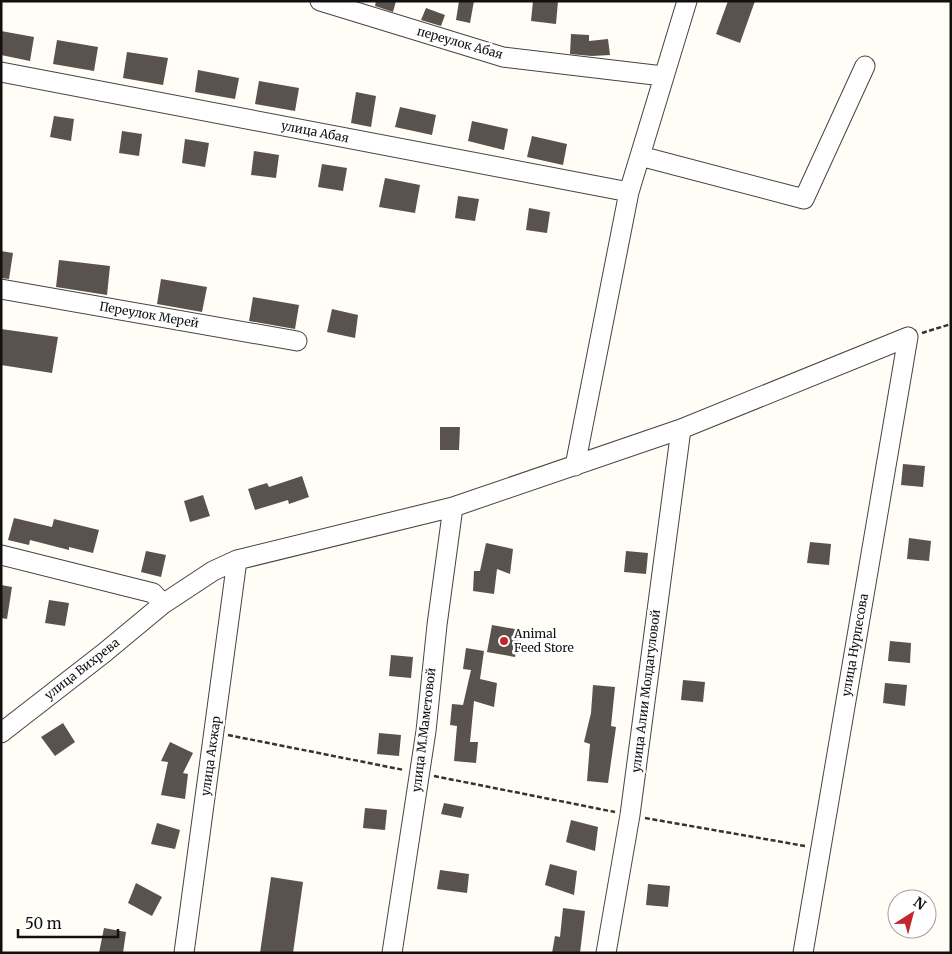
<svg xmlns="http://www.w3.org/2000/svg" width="952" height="954" viewBox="0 0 952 954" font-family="Merriweather,serif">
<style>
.building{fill:#5a524d}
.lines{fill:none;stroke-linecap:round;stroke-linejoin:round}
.minor-casing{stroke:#444;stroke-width:21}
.path{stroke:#333;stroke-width:2.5;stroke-dasharray:5 2.5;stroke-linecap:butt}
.minor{stroke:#fff;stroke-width:19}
.poi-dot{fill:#c4262e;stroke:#fff;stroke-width:2}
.labels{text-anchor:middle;stroke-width:5;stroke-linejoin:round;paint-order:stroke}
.street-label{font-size:12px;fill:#111;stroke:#fff}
.poi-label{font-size:12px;fill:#111;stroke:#fff;text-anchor:start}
</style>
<rect width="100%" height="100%" fill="#fffdf5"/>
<!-- building -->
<path class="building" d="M376,1H396L393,12L375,6Z
M459,1H474L470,23L456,20Z
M533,1H558L556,24L531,21Z
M728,1H755L740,43L716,34Z
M426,8L445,15L441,26L421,20Z
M1,31L34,37L30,61L1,55Z
M571,34L589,35V41L608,39L610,55L592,56L570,54Z
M57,40L98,47L94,71L53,64Z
M127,52L168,58L163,85L123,78Z
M198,70L239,78L235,99L195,92Z
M259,81L299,88L295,111L255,104Z
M356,92L376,96L371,127L351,123Z
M400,107L436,115L432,135L395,127Z
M54,116L74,119L71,141L50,137Z
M472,121L508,129L504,150L468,141Z
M122,131L142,134L139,156L119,153Z
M532,136L567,144L563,165L527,157Z
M185,139L209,143L205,167L182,163Z
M254,151L279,155L276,178L251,175Z
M322,164L347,168L343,191L318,187Z
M385,178L420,185L415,213L379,207Z
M458,196L479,199L475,221L455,218Z
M529,208L550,212L547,233L526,230Z
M1,251L13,253L9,279L1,278Z
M59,260L110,266L107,295L56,287Z
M161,279L207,287L202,312L157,304Z
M253,297L299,305L295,329L249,321Z
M332,309L358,315L355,338L327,332Z
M1,329L58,337L52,373L1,365Z
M440,427H460L459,450H440Z
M903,464L925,466L923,487L901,485Z
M302,476L309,497L289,504L288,500L255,510L248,489L267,483L269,487Z
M203,495L210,516L190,522L184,501Z
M14,518L52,527L54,519L99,530L93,553L69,547V550L30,540L29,545L8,540Z
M909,538L931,541L929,561L907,559Z
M810,542L831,544L829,565L807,563Z
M486,543L513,549L510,574L497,569L494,594L473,591L474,571H480Z
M146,551L166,555L161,577L141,572Z
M626,551L648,553L646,574L624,572Z
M1,585L12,587L7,619L1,618Z
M49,600L69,603L65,626L45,623Z
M492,625L520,630L515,657L487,652Z
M890,641L911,643L910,663L888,661Z
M466,648L484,651L480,679L497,683L494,707L474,701L470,742H478L476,763L454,761L457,726L450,725L452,704L463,705L471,670L463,669Z
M391,655L413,657L411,678L389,676Z
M683,680L705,682L703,702L681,700Z
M885,683L907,685L905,706L883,703Z
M593,685L615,687L611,726L616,727L608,783L587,781L590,744L584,742L591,713Z
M63,723L75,742L55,756L41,737Z
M379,733L401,735L399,756L377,754Z
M170,742L193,753L183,773L188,774L185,799L161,795L168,762L161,761Z
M444,803L464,807L461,818L441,814Z
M365,808L387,810L385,830L363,828Z
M571,820L598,827L595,851L566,842Z
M157,823L180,830L175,849L151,844Z
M550,864L577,871L574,895L545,885Z
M440,870L469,874L467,893L437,889Z
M271,877L303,882L293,953H260Z
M136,883L162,897L152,916L128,903Z
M648,884L670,886L668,907L646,905Z
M563,908L585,911L580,953H552L555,936L560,937Z
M104,928L126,932L123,953H99Z"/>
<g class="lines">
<defs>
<path id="minor" d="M320,1L503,57L663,76
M1,72L629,192
M640,156L804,199L865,66
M1,289L297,341
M575,466L629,192L687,1
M1,555L153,593L163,604L213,571L237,560L453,507L681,429L908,337
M1,733L104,653L163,604
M184,953L237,560
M392,953L426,731L437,625L453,507
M606,953L630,815L681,429
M803,953L908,337"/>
</defs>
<!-- minor casing -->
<use href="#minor" class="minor-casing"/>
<!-- path -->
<path class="path" d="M922,333L951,324
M228,735L404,770
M434,776L615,812
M645,818L805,846"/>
<!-- minor -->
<use href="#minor" class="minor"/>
</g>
<!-- markers -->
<circle class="poi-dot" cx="504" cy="641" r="5"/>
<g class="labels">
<!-- street labels -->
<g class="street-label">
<text transform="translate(460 43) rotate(16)" y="4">переулок Абая</text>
<text transform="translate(315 132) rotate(11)" y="4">улица Абая</text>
<text transform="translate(149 315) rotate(10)" y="4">Переулок Мерей</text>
<text transform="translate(855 645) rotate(-80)" y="4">улица Нурпесова</text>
<text transform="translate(82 669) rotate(-38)" y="4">улица Вихрева</text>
<text transform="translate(646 691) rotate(-83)" y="4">улица Алии Молдагуловой</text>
<text transform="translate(424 730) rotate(-83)" y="4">улица М.Маметовой</text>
<text transform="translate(211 756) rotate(-82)" y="4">улица Акжар</text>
</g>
<!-- poi labels -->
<g class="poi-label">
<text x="514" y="638">Animal<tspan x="514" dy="14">Feed Store</tspan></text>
</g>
</g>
<!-- border -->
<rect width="952" height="954" fill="none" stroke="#111111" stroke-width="5"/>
<!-- north arrow -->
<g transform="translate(912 914) rotate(36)"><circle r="24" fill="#ffffff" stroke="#a0a0a0"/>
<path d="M0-4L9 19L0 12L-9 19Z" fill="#c4262e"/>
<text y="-8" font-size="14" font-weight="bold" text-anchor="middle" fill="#111111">N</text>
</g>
<!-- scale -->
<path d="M18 929v8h100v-8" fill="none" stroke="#111111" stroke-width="2.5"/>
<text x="25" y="929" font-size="15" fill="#111111" stroke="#ffffff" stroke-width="4" paint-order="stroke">50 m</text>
</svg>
